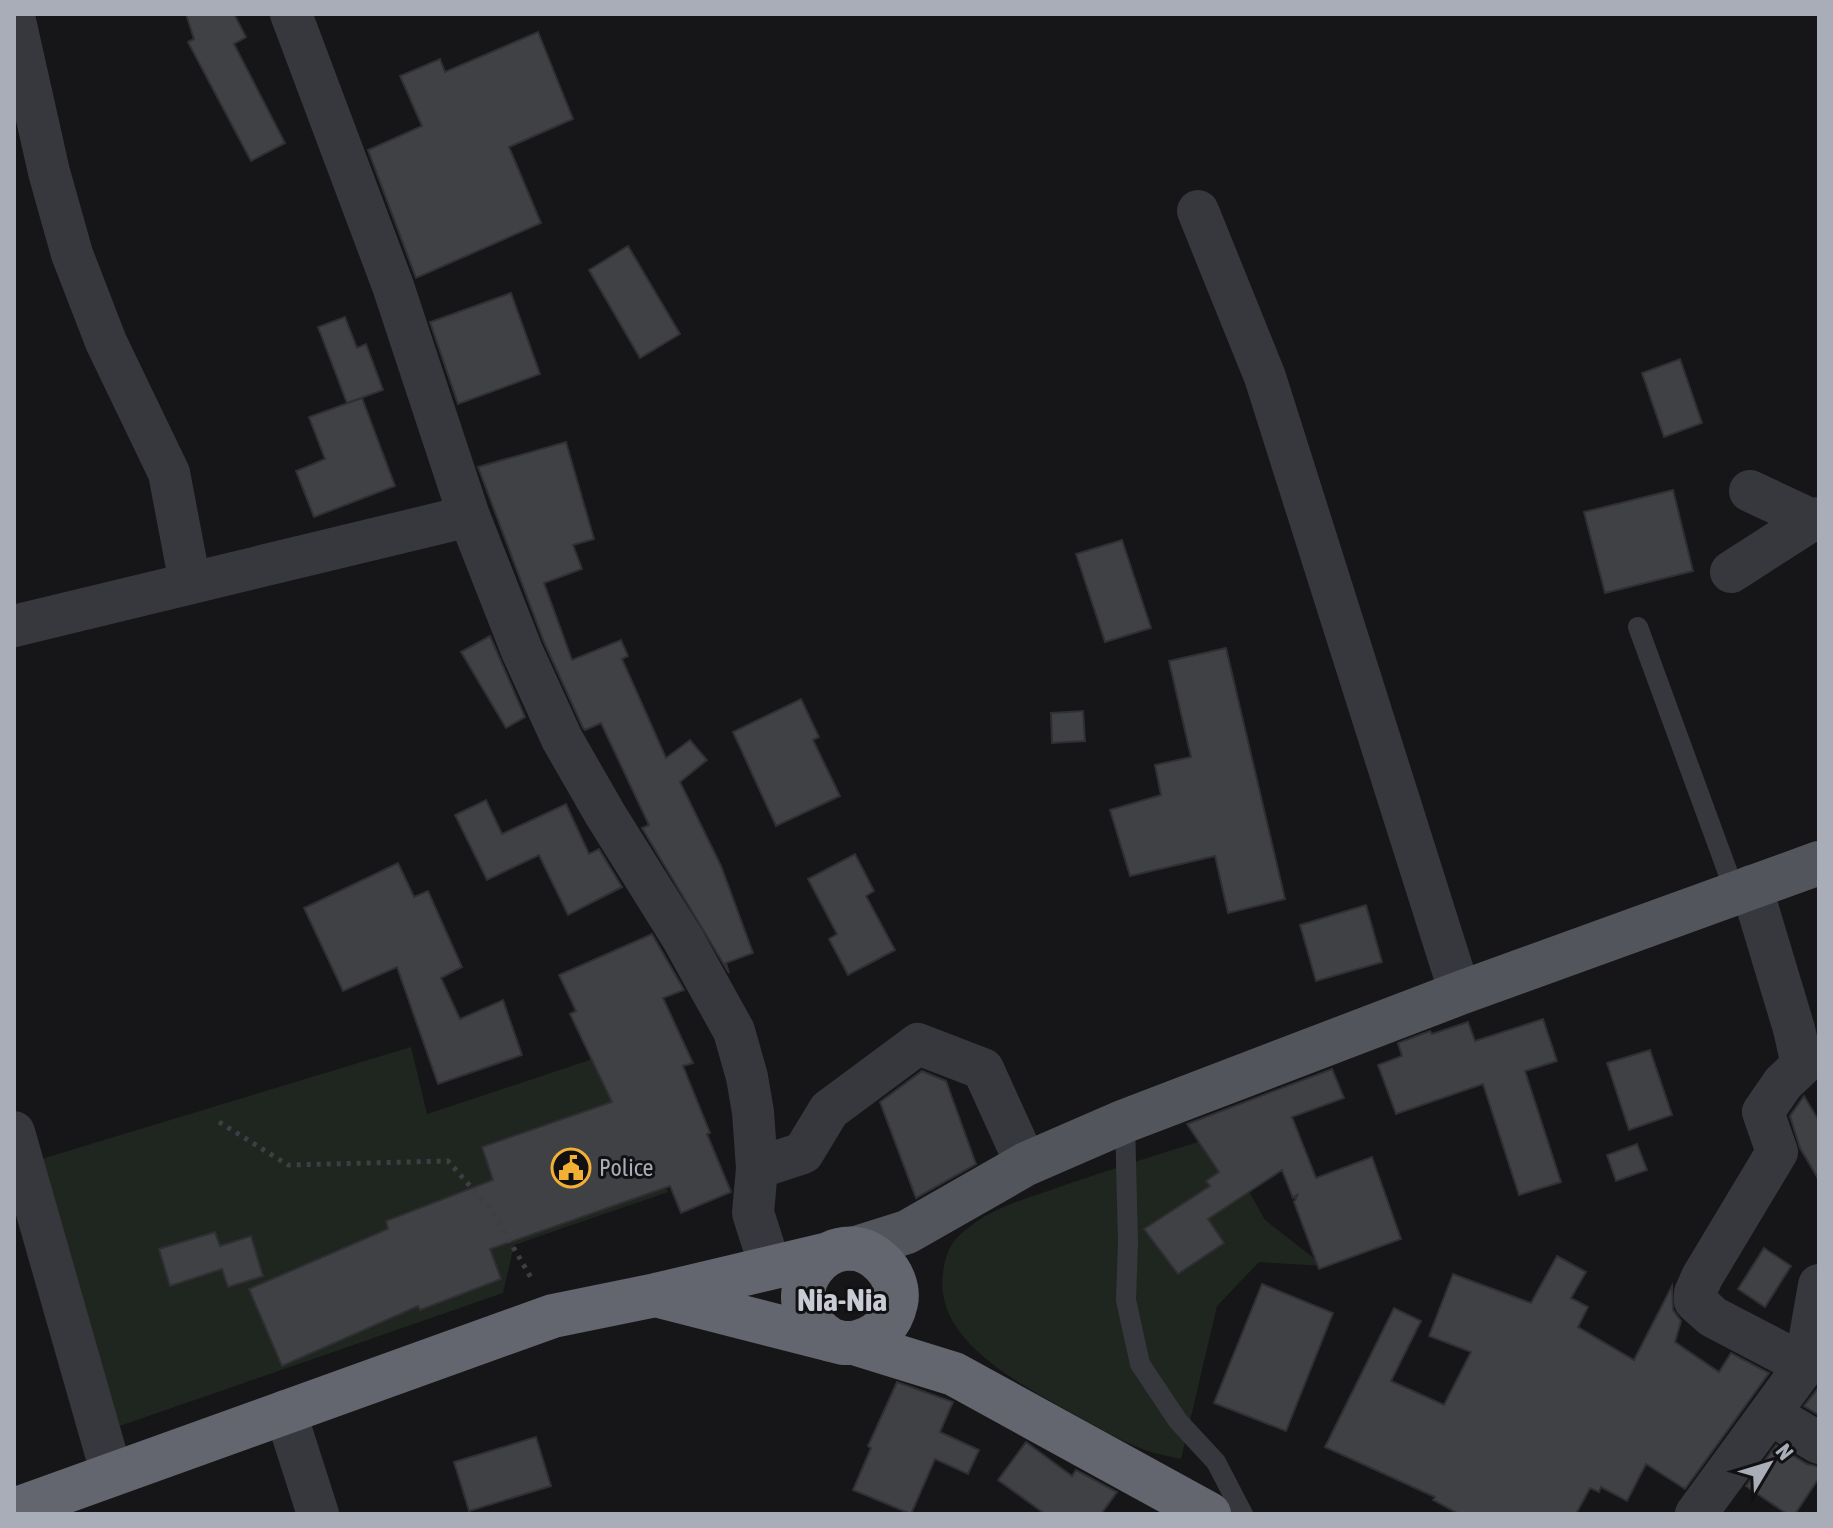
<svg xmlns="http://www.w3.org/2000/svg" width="1833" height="1528" viewBox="0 0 1833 1528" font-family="'Asap Condensed',sans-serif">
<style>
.green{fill:#1e261f}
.building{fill:#404145;stroke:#303034;stroke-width:2}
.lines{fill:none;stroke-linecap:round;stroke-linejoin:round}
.path{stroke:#3d3f44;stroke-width:5;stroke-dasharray:4 6;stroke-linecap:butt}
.lane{stroke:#37383d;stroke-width:20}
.street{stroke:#37383d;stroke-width:42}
.primary{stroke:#53555c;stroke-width:44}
.highway{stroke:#63666e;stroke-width:44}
.labels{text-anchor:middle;stroke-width:6;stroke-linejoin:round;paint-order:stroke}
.poi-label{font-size:24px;fill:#a8adb8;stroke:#111113;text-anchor:start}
.district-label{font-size:32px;font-weight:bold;fill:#c9ccd4;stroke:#111113}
</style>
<rect width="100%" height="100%" fill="#161618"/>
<!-- green -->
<path class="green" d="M411,1047L427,1114L617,1051L668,1192L514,1245L503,1293L111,1429L38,1160Z
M1230,1133L1238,1172L1265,1220L1324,1266L1259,1262L1217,1306L1181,1459C1169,1456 1156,1454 1145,1450C1120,1441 1094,1425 1070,1412C1021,1384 933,1341 943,1273C944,1263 948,1248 955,1240C983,1209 1026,1199 1062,1186C1118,1167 1173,1149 1230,1133Z"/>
<!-- building -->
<path class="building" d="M186,14H234L246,37L234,44L285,143L251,161L188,42L194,39Z
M538,32L573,119L509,147L541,223L416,278L368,150L422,126L400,76L440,59L445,72Z
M628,246L680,334L640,358L589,270Z
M511,293L540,374L458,404L430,322Z
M345,317L357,348L366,344L383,390L347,403L318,327Z
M1680,359L1702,423L1664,437L1642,373Z
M362,398L395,486L314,517L296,471L325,459L309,417Z
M566,442L594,539L573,545L582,569L544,583L572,660L621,640L628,656L622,659L666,758L690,740L707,760L680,782L721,866L753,953L726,963L729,973L642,828L649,825L601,723L585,730L583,728L544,642L478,467Z
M1673,490L1693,571L1605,593L1584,512Z
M1122,540L1151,628L1105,642L1076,554Z
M490,636L525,717L506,728L461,652Z
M1226,648L1285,899L1228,913L1215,856L1130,876L1110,810L1161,795L1155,765L1191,757L1169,661Z
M801,699L819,737L813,740L840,796L776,826L733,732Z
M1083,711L1085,741L1052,743L1051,713Z
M486,800L502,834L566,804L589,854L599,849L622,887L568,915L539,855L487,880L455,815Z
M855,854L874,891L866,896L895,950L848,975L829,939L837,934L808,879Z
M398,863L414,897L428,891L462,967L441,978L460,1019L503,1000L522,1055L438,1084L397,967L343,991L304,908Z
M1366,905L1382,962L1316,981L1300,925Z
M652,934L684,990L663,998L693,1063L683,1066L710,1133L707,1134L731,1192L681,1213L670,1186L490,1249L501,1279L420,1310L418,1306L282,1366L249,1289L388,1229L386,1221L493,1180L482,1147L612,1102L570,1014L576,1011L559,975Z
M1543,1019L1557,1061L1525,1071L1561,1182L1519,1195L1483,1084L1396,1114L1378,1065L1402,1056L1398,1043L1430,1031L1432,1034L1468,1022L1475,1041Z
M1650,1050L1672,1115L1629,1130L1607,1063Z
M1332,1069L1344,1098L1292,1117L1316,1178L1372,1157L1401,1239L1319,1269L1294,1202L1298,1194L1293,1198L1282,1170L1208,1219L1224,1243L1178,1274L1144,1229L1210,1186L1206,1181L1219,1172L1187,1124Z
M922,1071L946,1081L976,1164L916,1198L880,1102Z
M1804,1096L1819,1121V1180L1800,1148L1790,1116Z
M1637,1144L1647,1170L1616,1181L1607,1155Z
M215,1232L220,1246L251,1236L263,1276L228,1287L222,1269L170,1286L159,1249Z
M1764,1248L1791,1266L1765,1307L1738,1289Z
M1557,1256L1586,1272L1571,1298L1588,1307L1578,1327L1634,1360L1672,1286L1673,1310L1681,1321L1675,1342L1719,1372L1731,1353L1769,1373L1685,1489L1646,1464L1627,1501L1601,1487L1599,1492L1590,1488L1576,1514H1459L1433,1500L1435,1497L1325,1447L1394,1308L1421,1321L1391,1381L1444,1405L1471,1352L1429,1336L1453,1274L1531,1303Z
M1262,1284L1333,1313L1286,1431L1214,1403Z
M897,1382L953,1402L940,1432L979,1450L968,1474L935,1459L911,1514L853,1490L871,1448L868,1446Z
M1819,1387V1415L1804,1406Z
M536,1437L551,1486L469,1511L454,1462Z
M1026,1442L1072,1476L1076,1470L1117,1492L1101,1514H1045L998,1480Z
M1776,1445L1807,1464L1819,1467V1478L1795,1514H1787L1746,1486Z"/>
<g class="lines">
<!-- path -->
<path class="path" d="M219,1122L288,1165L448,1161L492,1211L533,1281"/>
<!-- lane -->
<path class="lane" d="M1638,627L1735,892
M1125,1121L1128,1242L1126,1300L1140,1364L1178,1421L1216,1462L1243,1514"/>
<!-- street -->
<path class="street" d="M291,14L393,286L469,516L522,651L562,739L605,814L683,939L734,1031L747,1077L753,1112L757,1168L753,1213L770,1266
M14,16L49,172L72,254L106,342L169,473L190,583
M1198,211L1265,377L1460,993
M1750,491L1812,520L1819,518
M1731,572L1812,520
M14,626L469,516
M1751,886L1794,1029L1802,1065L1783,1083L1763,1112L1777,1152L1702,1277L1695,1293V1301L1713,1317L1805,1365
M14,1132L112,1475
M757,1168L803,1153L829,1110L918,1044L983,1069L1026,1164
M285,1411L318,1514
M1770,1414L1819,1443
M1696,1514L1805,1365L1819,1285"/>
<!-- primary -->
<path class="primary" d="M853,1249L907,1232L1026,1164L1125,1121L1460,993L1819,863"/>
<!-- highway -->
<path class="highway" d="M663,1297L843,1343H854L954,1374L1209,1514
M831,1340C763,1298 834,1214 883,1264C893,1274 899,1289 896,1303C891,1326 876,1338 854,1343
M14,1510L553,1316L656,1295L829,1254"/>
</g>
<!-- icons -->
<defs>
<symbol id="civic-ring" viewBox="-11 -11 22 22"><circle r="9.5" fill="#111113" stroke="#f2b134" stroke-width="1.5"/><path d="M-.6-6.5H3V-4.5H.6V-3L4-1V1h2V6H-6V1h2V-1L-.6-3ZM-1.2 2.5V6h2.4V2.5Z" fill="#f2b134"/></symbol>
</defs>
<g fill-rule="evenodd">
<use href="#civic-ring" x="549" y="1146" width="44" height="44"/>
</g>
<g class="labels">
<!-- poi labels -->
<g class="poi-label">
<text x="599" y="1176">Police</text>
</g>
<!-- district labels -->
<g class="district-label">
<text x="842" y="1311">Nia-Nia</text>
</g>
</g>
<!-- border -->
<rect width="1833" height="1528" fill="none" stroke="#a8adb8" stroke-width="32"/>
<!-- north arrow -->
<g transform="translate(1769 1464) rotate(52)" stroke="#111113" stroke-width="6" paint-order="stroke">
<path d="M0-6L14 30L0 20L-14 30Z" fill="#a8adb8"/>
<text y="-12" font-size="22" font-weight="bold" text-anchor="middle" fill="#a8adb8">N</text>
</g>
</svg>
